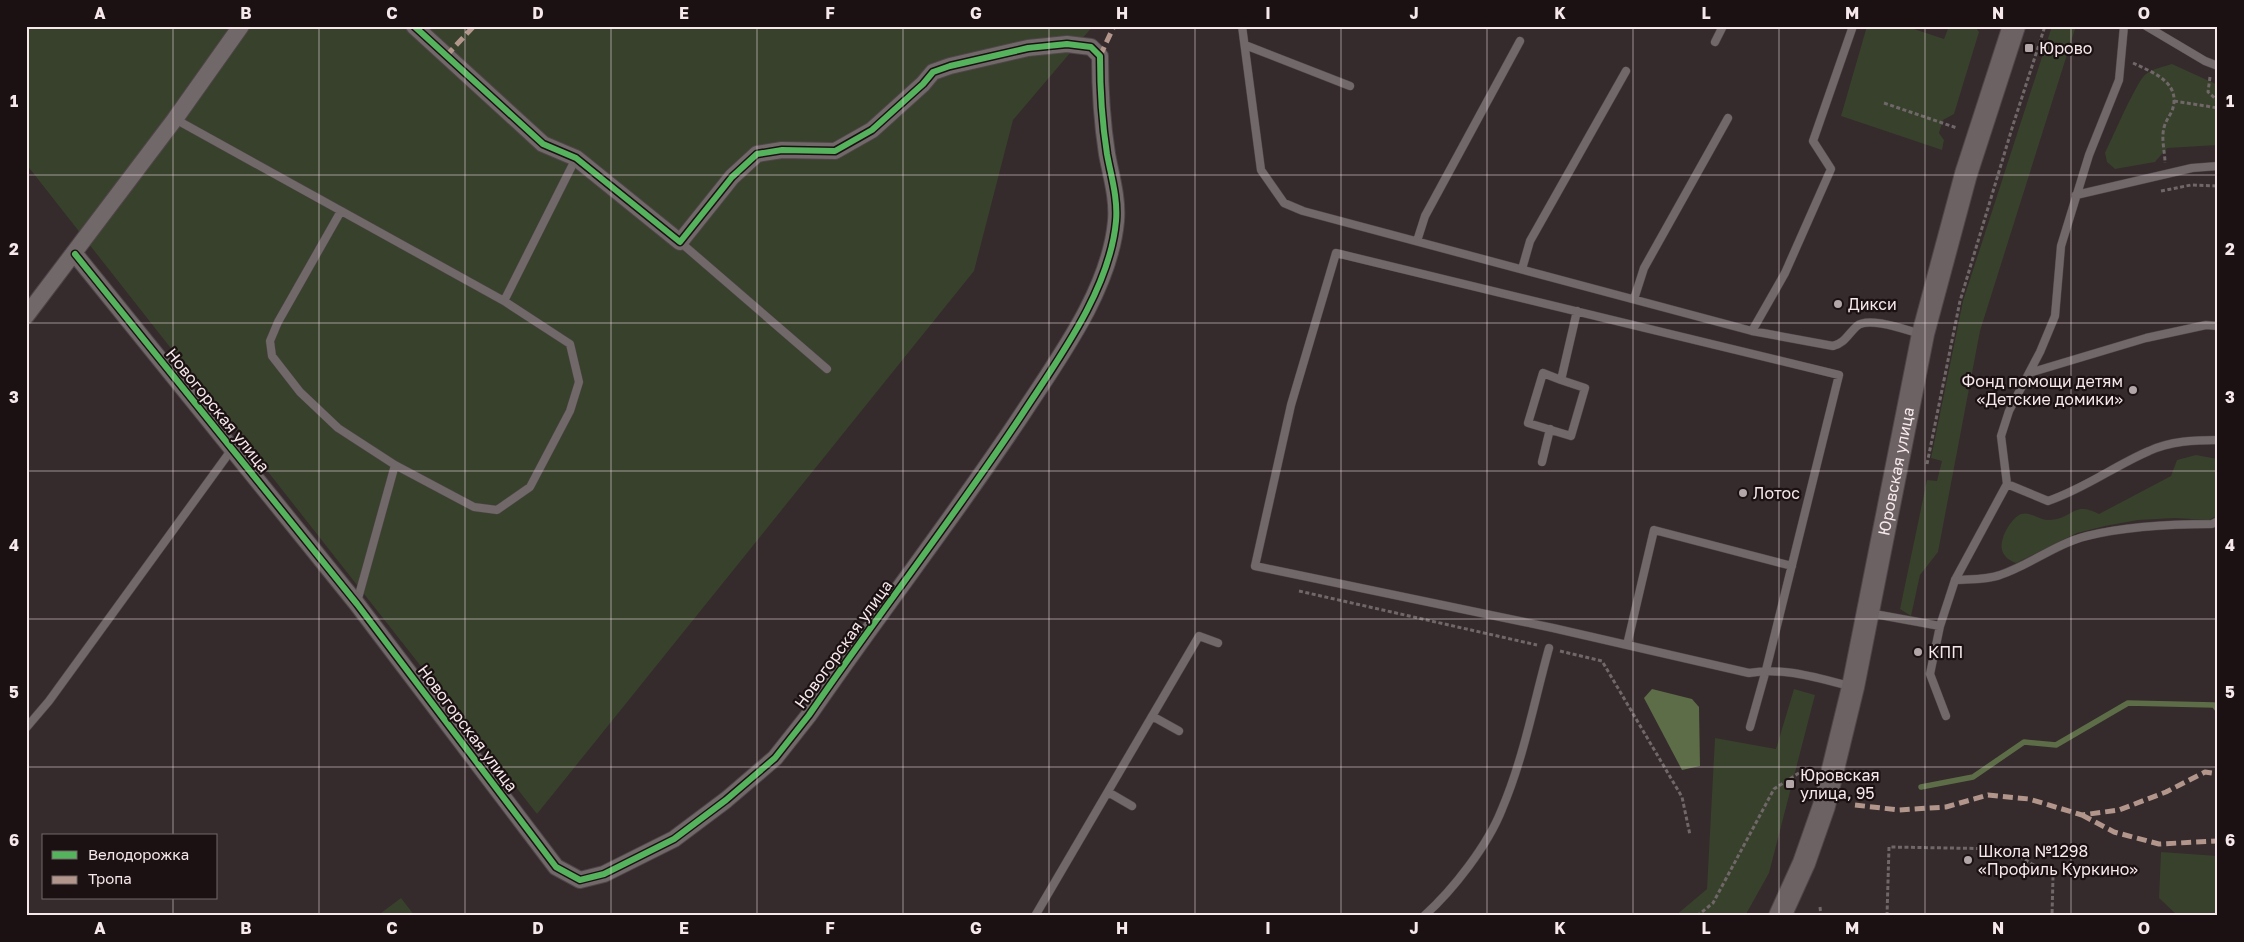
<svg xmlns="http://www.w3.org/2000/svg" width="2244" height="942" viewBox="0 0 2244 942" font-family="'Golos Text',sans-serif">
<style>
.green{fill:#38412b}
.water{fill:#5d6d47}
.lines{fill:none;stroke-linecap:round;stroke-linejoin:round}
.stream{stroke:#5d6d47;stroke-width:5.5}
.lane-casing{stroke:#4f4548;stroke-width:9}
.street-casing{stroke:#4f4548;stroke-width:18}
.secondary-casing{stroke:#4f4548;stroke-width:24}
.path{stroke:#6f6768;stroke-width:3;stroke-dasharray:4 2.5;stroke-linecap:butt}
.lane{stroke:#71686a;stroke-width:8}
.street{stroke:#71686a;stroke-width:16}
.secondary{stroke:#6c6163;stroke-width:22}
.quiet{stroke:#b2968c;stroke-width:5;stroke-dasharray:10 5;stroke-linecap:butt}
.cycleway-casing{stroke:#1b1113;stroke-width:9}
.cycleway{stroke:#56b35d;stroke-width:6}
.grid{fill:none;stroke:#f7e8eb;stroke-width:1;stroke-opacity:0.55}
.poi-dot{fill:#b3a6a8;stroke:#1b1113;stroke-width:2}
.labels{text-anchor:middle;stroke-width:4.5;stroke-linejoin:round;paint-order:stroke}
.poi-label{font-size:16px;fill:#f7e8eb;stroke:#1b1113;text-anchor:start}
.street-label{font-size:16px;fill:#f7e8eb;stroke:#1b1113}
.neatline{fill:none;stroke:#f7e8eb;stroke-width:2}
.grid-label{font-size:16px;text-anchor:middle;font-weight:bold;fill:#f7e8eb}
</style>
<rect width="100%" height="100%" fill="#352a2c"/>
<!-- green -->
<path class="green" d="M26,26H1093L1013,120L974,271L537,814L26,164Z
M1867,26H1905L1944,39L1949,26H1975L1979,32L1954,114L1943,120L1939,133L1944,140L1942,150L1841,116Z
M2052,26H2076L1980,331L1938,552L1920,575L1911,616L1900,609L1927,480L1937,481L1942,461L1931,458L1963,301Z
M2172,64L2218,85V145L2167,148L2155,162L2115,169L2107,162L2105,153C2112,139 2137,80 2146,74C2154,68 2163,67 2172,64Z
M2196,455L2218,459V515L2209,520L2175,518L2138,520L2105,526L2077,533L2016,563C2010,561 2004,557 2002,550C1999,539 2011,518 2021,514C2031,511 2038,520 2048,520C2073,520 2072,500 2099,514L2171,476L2177,460Z
M1794,689L1815,695L1769,873L1745,916H1675L1707,889L1715,738L1776,749Z
M2161,852L2218,856V916H2178L2159,898Z
M401,898L415,916H377Z"/>
<!-- water -->
<path class="water" d="M1652,689L1692,699L1699,707L1700,766L1682,770L1644,698Z"/>
<g class="lines">
<!-- stream -->
<path class="stream" d="M1921,787L1973,777L2024,742L2056,745L2128,703L2214,705L2218,710"/>
<defs>
<path id="lane" d="M1242,26L1261,170L1284,203L1303,211L1752,331L1833,346C1845,343 1848,334 1857,326C1868,316 1906,330 1921,334
M2146,26L2205,61L2218,66
M1715,42L1723,26
M1245,45L1350,86
M175,119L504,301
M2076,195L2192,168L2218,166
M341,211L278,322L270,341L272,356L300,392L338,428L395,465L474,507L497,510L530,487L570,411L579,382L570,344L504,301L576,158
M1417,241L1425,216L1520,41
M680,242L827,369
M1522,269L1530,241L1626,71
M1634,299L1644,268L1728,118
M1752,331L1785,273L1831,169L1813,141L1853,26
M2029,373L2146,338L2206,325L2218,326
M1561,380L1543,373L1528,423L1571,436L1585,388L1561,380L1577,311
M1542,462L1550,429
M2007,484L2048,501C2086,488 2114,466 2149,451C2170,441 2195,440 2218,440
M1955,580C1969,579 1987,580 2000,575C2030,565 2055,544 2087,536C2127,526 2170,524 2212,524L2218,521
M357,602L395,465
M1869,613L1940,626
M1627,645L1654,530L1792,566
M1152,716L1179,731
M1946,716L1930,674L1940,626L1955,580L2007,484L2001,436L2009,411L2040,352L2055,316L2061,246L2089,155L2119,80L2124,26
M1750,727L1766,670L1839,375L1336,253L1291,405L1255,566L1553,628L1749,673C1785,667 1816,678 1851,686
M26,728L49,701L232,449
M1108,792L1132,806
M1035,916L1199,636L1218,643
M1424,916C1453,890 1488,845 1502,809C1524,757 1534,702 1549,648"/>
<path id="street" d="M75,254L357,604L556,867L580,880L604,874L674,839L726,800L775,758L809,715C879,613 955,516 1023,413C1059,358 1110,289 1116,221C1118,198 1111,176 1107,154C1102,122 1100,89 1100,56L1091,47L1067,44L1028,48L950,66L933,72L923,84L872,130L835,151L782,150L757,154L732,177L680,242L576,158L543,144L414,26
M26,316L175,119L241,26"/>
<g id="secondary">
<path id="s1" d="M1780,916L1804,863L1824,806L1853,687L1923,334L1966,174L2014,26"/>
</g>
</defs>
<!-- lane casing -->
<use href="#lane" class="lane-casing"/>
<!-- street casing -->
<use href="#street" class="street-casing"/>
<!-- secondary casing -->
<use href="#secondary" class="secondary-casing"/>
<!-- path -->
<path class="path" d="M2133,63C2154,73 2182,83 2172,111C2169,117 2165,122 2164,128C2161,139 2165,152 2165,163
M2210,77L2208,92L2218,101
M2174,101L2218,108
M1884,103L1957,128
M2161,191L2191,185L2218,186
M1927,464L1960,301L2013,125L2045,26
M1299,591L1537,645
M1560,651L1602,661L1682,797L1690,835
M1820,907L1821,916
M1697,916L1713,903L1774,789L1805,769
M1887,916L1889,847L2008,849L2053,877L2052,916"/>
<!-- lane -->
<use href="#lane" class="lane"/>
<!-- street -->
<use href="#street" class="street"/>
<!-- secondary -->
<use href="#secondary" class="secondary"/>
<!-- quiet -->
<path class="quiet" d="M446,56L474,26
M1100,56L1114,26
M1855,805L1899,810L1946,807L1988,795L2029,799L2082,815L2119,810L2166,792L2205,772L2218,774
M2082,815L2114,832L2159,844L2218,841"/>
<defs>
<path id="cycleway" d="M75,254L357,604L556,867L580,880L604,874L674,839L726,800L775,758L809,715C879,613 955,516 1023,413C1059,358 1110,289 1116,221C1118,198 1111,176 1107,154C1102,122 1100,89 1100,56L1091,47L1067,44L1028,48L950,66L933,72L923,84L872,130L835,151L782,150L757,154L732,177L680,242L576,158L543,144L414,26"/>
</defs>
<!-- cycleway casing -->
<use href="#cycleway" class="cycleway-casing"/>
<!-- cycleway -->
<use href="#cycleway" class="cycleway"/>
</g>
<!-- grid -->
<path class="grid" d="M173,26V836M319,26V916M465,26V916M611,26V916M757,26V916M903,26V916M1049,26V916M1195,26V916M1341,26V916M1487,26V916M1633,26V916M1779,26V916M1925,26V916M2071,26V916M26,175H2218M26,323H2218M26,471H2218M26,619H2218M26,767H2218M173,898V916"/>
<!-- markers -->
<g class="poi-dot">
<rect x="2024" y="43" width="10" height="10" rx="2.5"/>
<circle cx="1838" cy="304" r="5"/>
<circle cx="2133" cy="390" r="5"/>
<circle cx="1743" cy="493" r="5"/>
<circle cx="1918" cy="652" r="5"/>
<rect x="1785" y="779" width="10" height="10" rx="2.5"/>
<circle cx="1968" cy="860" r="5"/>
</g>
<g class="labels">
<!-- poi labels -->
<g class="poi-label">
<text x="2039" y="54">Юрово</text>
<text x="1848" y="310">Дикси</text>
<text x="2123" y="387" text-anchor="end">Фонд помощи детям<tspan x="2123" dy="18">«Детские домики»</tspan></text>
<text x="1753" y="499">Лотос</text>
<text x="1928" y="658">КПП</text>
<text x="1800" y="781">Юровская<tspan x="1800" dy="18">улица, 95</tspan></text>
<text x="1978" y="857">Школа №1298<tspan x="1978" dy="18">«Профиль Куркино»</tspan></text>
</g>
<!-- street labels -->
<g class="street-label">
<text transform="translate(218 410) rotate(51)" y="6">Новогорская улица</text>
<text dy="6" stroke="none"><textPath href="#s1" startOffset="461">Юровская улица</textPath></text>
<text transform="translate(843 644) rotate(-54)" y="6">Новогорская улица</text>
<text transform="translate(468 728) rotate(53)" y="6">Новогорская улица</text>
</g>
</g>
<!-- border -->
<rect width="2244" height="942" fill="none" stroke="#1b1113" stroke-width="55"/>
<!-- legend -->
<rect x="42" y="834" width="175" height="65" fill="#1b1113" stroke="#736769"/>
<rect x="52" y="851" width="25" height="8" fill="#56b35d" stroke="#736769"/>
<text x="88" y="860" font-size="15" fill="#f7e8eb">Велодорожка</text>
<rect x="52" y="876" width="25" height="8" fill="#b2968c" stroke="#736769"/>
<text x="88" y="884" font-size="15" fill="#f7e8eb">Тропа</text>
<rect x="28" y="28" width="2188" height="886" class="neatline"/>
<g class="grid-label">
<text x="100" y="19">A</text>
<text x="246" y="19">B</text>
<text x="392" y="19">C</text>
<text x="538" y="19">D</text>
<text x="684" y="19">E</text>
<text x="830" y="19">F</text>
<text x="976" y="19">G</text>
<text x="1122" y="19">H</text>
<text x="1268" y="19">I</text>
<text x="1414" y="19">J</text>
<text x="1560" y="19">K</text>
<text x="1706" y="19">L</text>
<text x="1852" y="19">M</text>
<text x="1998" y="19">N</text>
<text x="2144" y="19">O</text>
<text x="14" y="107">1</text>
<text x="2230" y="107">1</text>
<text x="14" y="255">2</text>
<text x="2230" y="255">2</text>
<text x="14" y="403">3</text>
<text x="2230" y="403">3</text>
<text x="14" y="551">4</text>
<text x="2230" y="551">4</text>
<text x="14" y="698">5</text>
<text x="2230" y="698">5</text>
<text x="14" y="846">6</text>
<text x="2230" y="846">6</text>
<text x="100" y="934">A</text>
<text x="246" y="934">B</text>
<text x="392" y="934">C</text>
<text x="538" y="934">D</text>
<text x="684" y="934">E</text>
<text x="830" y="934">F</text>
<text x="976" y="934">G</text>
<text x="1122" y="934">H</text>
<text x="1268" y="934">I</text>
<text x="1414" y="934">J</text>
<text x="1560" y="934">K</text>
<text x="1706" y="934">L</text>
<text x="1852" y="934">M</text>
<text x="1998" y="934">N</text>
<text x="2144" y="934">O</text>
</g>
</svg>
